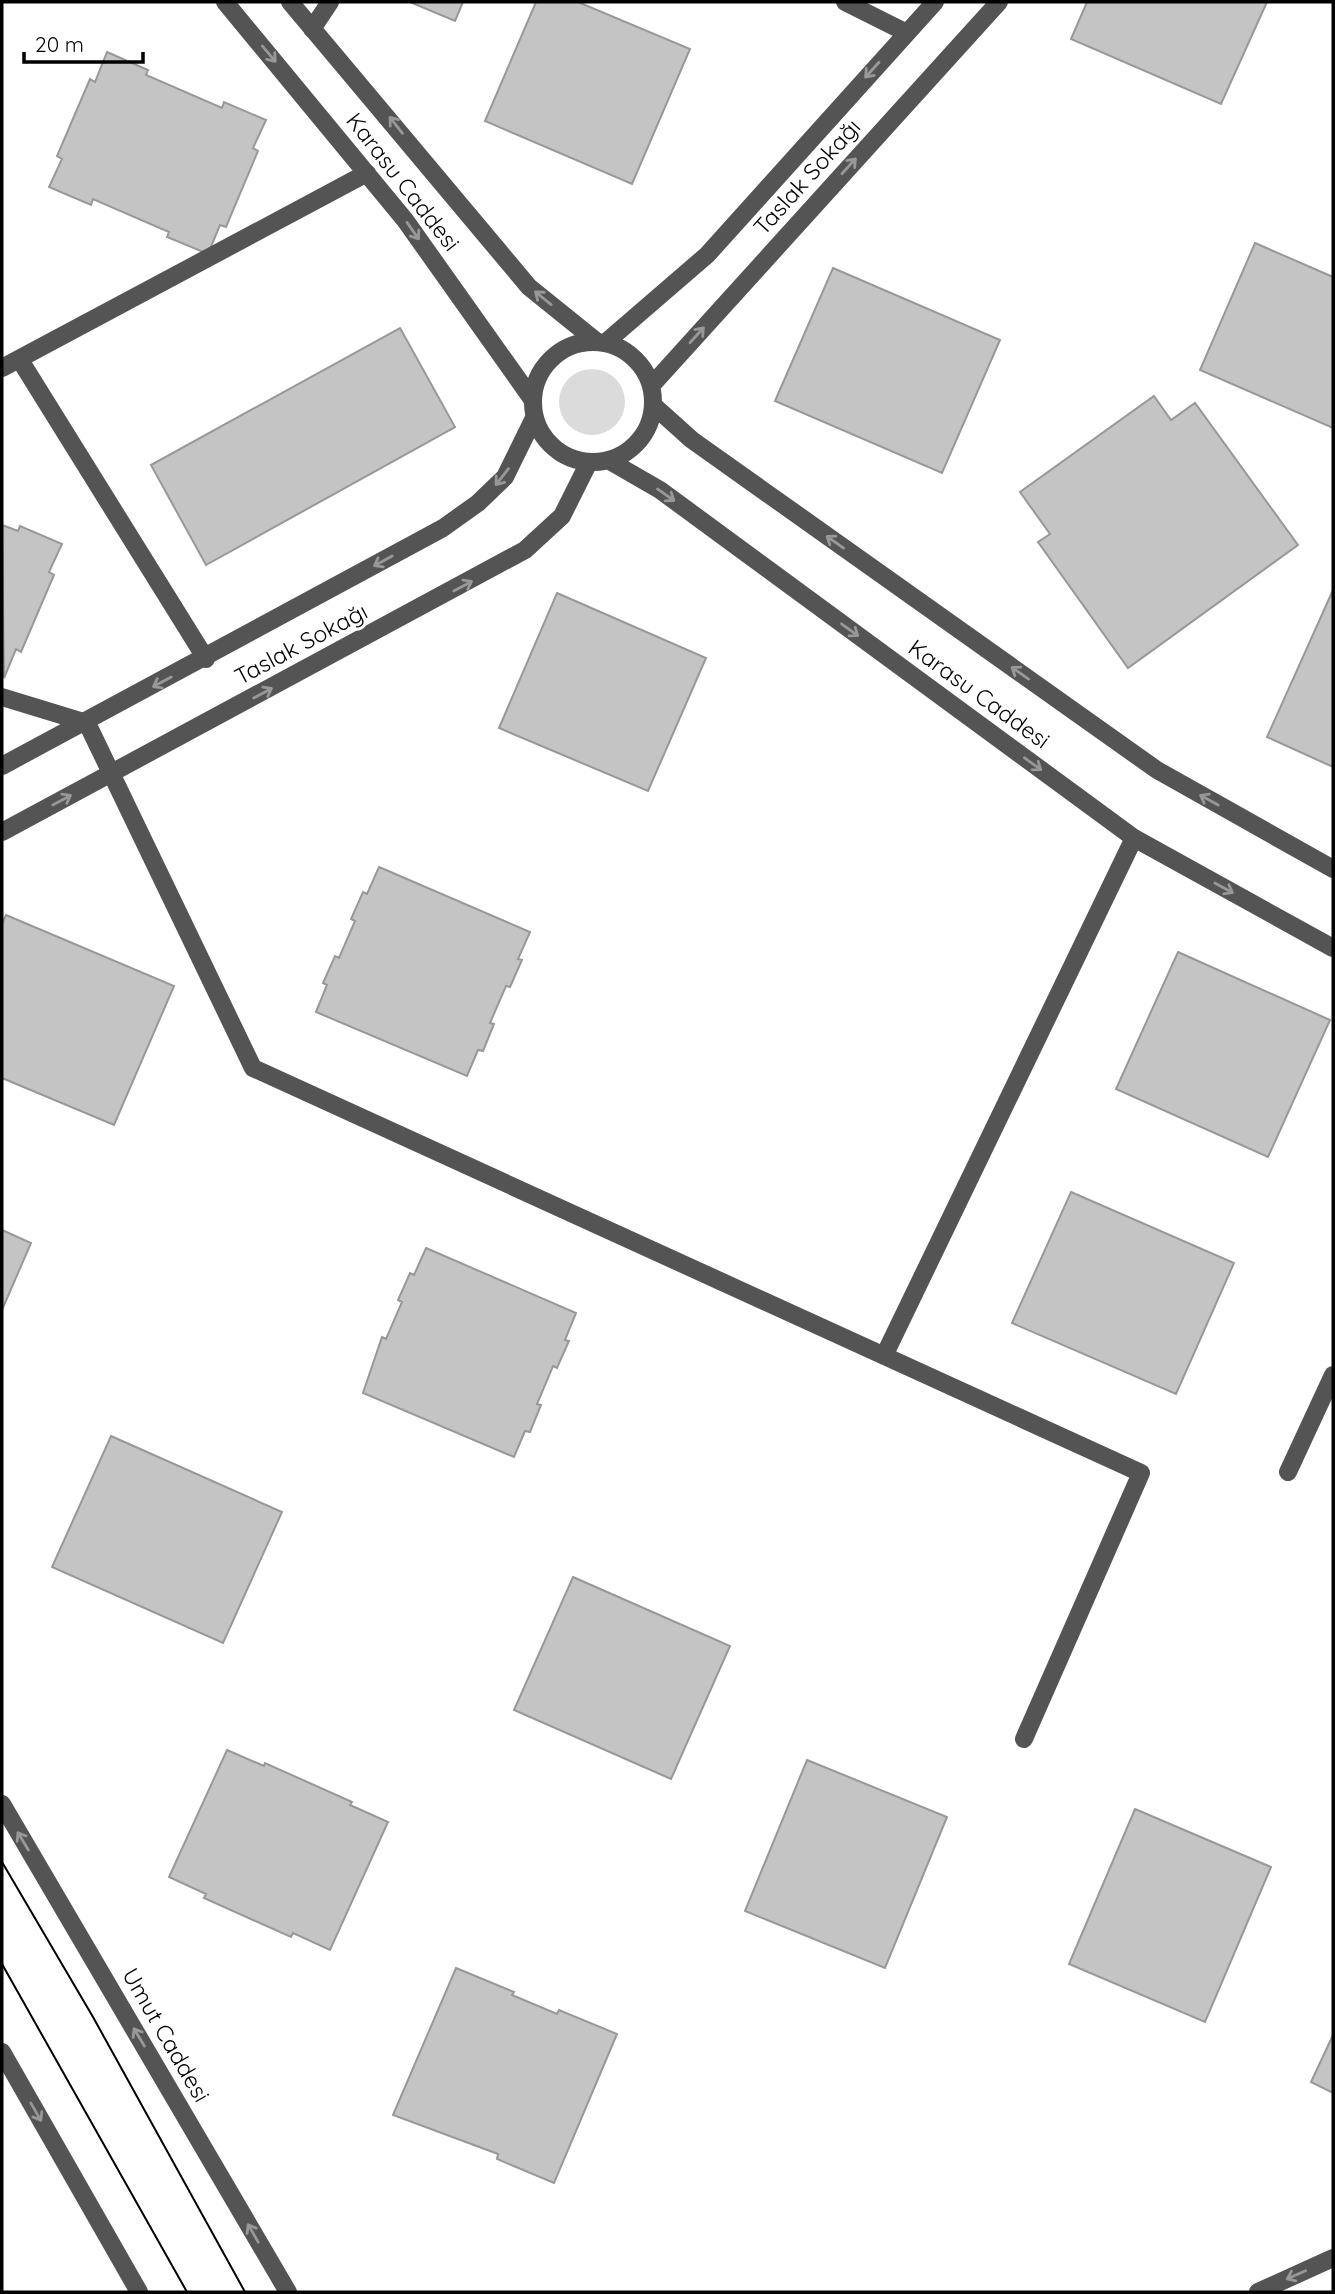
<svg xmlns="http://www.w3.org/2000/svg" width="1335" height="2294" viewBox="0 0 1335 2294" font-family="Quicksand,sans-serif">
<style>
.green{fill:#dbdbdb}
.building{fill:#c4c4c4;stroke:#989898;stroke-width:2}
.lines{fill:none;stroke-linecap:round;stroke-linejoin:round}
.minor{stroke:#545454;stroke-width:18}
.tram{stroke:#000;stroke-width:2}
.oneway{stroke:#989898}
.labels{text-anchor:middle;stroke-width:6;stroke-linejoin:round;paint-order:stroke}
.street-label{font-size:23px;fill:#000;stroke:#fff}
</style>
<rect width="100%" height="100%" fill="#fff"/>
<!-- green -->
<path class="green" d="M559 402a33 33 0 1 1 66 0a33 33 0 1 1-66 0Z"/>
<!-- building -->
<path class="building" d="M410,2H463L455,21Z
M536,2H578L690,49L632,184L485,121Z
M1087,2H1267L1221,104L1071,39Z
M107,52L148,70L146,75L222,108L224,102L266,120L253,148L258,151L226,227L220,225L208,254L167,237L169,232L93,199L91,205L49,187L62,159L57,156L90,79L95,82Z
M1255,243L1333,277V428L1200,370Z
M833,268L1000,340L942,473L775,401Z
M400,328L455,427L206,565L151,465Z
M1154,396L1171,420L1195,403L1298,545L1128,668L1038,542L1050,534L1020,492Z
M2,525L18,531L20,526L62,544L49,572L54,575L21,652L16,649L4,678Z
M1333,590V767L1267,737Z
M557,593L706,658L648,791L499,728Z
M379,867L530,932L518,959L522,960L510,987L506,986L490,1023L494,1024L483,1051L478,1050L467,1076L316,1012L327,985L323,983L335,956L339,958L355,921L351,919L363,892L367,894Z
M6,915L174,986L114,1125L2,1078V924Z
M1178,952L1330,1020L1268,1157L1116,1089Z
M1071,1192L1234,1263L1176,1394L1012,1323Z
M2,1230L31,1243L2,1310Z
M426,1248L576,1313L565,1340L569,1341L557,1368L553,1366L537,1404L541,1405L530,1432L525,1431L514,1457L363,1393L382,1337L386,1339L402,1302L398,1300L410,1273L414,1275Z
M111,1436L282,1512L223,1643L52,1567Z
M573,1577L730,1646L671,1779L514,1710Z
M227,1750L264,1766L265,1763L352,1802L350,1805L388,1822L330,1950L293,1933L291,1937L204,1898L206,1894L169,1877Z
M807,1760L947,1817L885,1968L745,1911Z
M1135,1809L1271,1867L1205,2022L1069,1964Z
M456,1968L514,1992L512,1995L557,2014L559,2010L617,2034L554,2183L497,2159L498,2154L393,2115Z
M1333,2035V2093L1311,2082Z"/>
<g class="lines">
<!-- minor -->
<path class="minor" d="M225,2L405,220L532,399
M290,2L529,287L596,341
M845,2L905,32
M312,29L330,2
M533 402a60 60 0 1 1 120 0a60 60 0 1 1-120 0Z
M605,343L707,255L935,2
M20,360L206,659
M2,368L367,173
M651,386L999,2
M653,405L692,440L1157,770L1333,869
M608,460L660,490L1134,838L1333,948
M2,697L87,723L253,1068L1141,1473L1024,1739
M2,766L443,528L478,503L505,477L534,418
M2,832L525,550L562,516L589,462
M884,1356L1134,838
M1288,1472L1333,1375
M2,1804L288,2292
M2,2052L139,2292
M1258,2292L1333,2258"/>
<!-- tram -->
<path class="tram" d="M2,1862L93,2017L245,2292
M2,1964L187,2292"/>
</g>
<!-- one-way arrows -->
<defs><path id="oneway-shaft" d="M-6 0H5M1.5-3L5.5 0L1.5 3" fill="none" stroke-width="1.6" stroke-linecap="round" stroke-linejoin="round" transform="scale(1.75)"/></defs>
<g class="oneway">
<use href="#oneway-shaft" transform="translate(269 54) rotate(50)"/>
<use href="#oneway-shaft" transform="translate(872 70) rotate(132)"/>
<use href="#oneway-shaft" transform="translate(396 125) rotate(-128)"/>
<use href="#oneway-shaft" transform="translate(849 166) rotate(-48)"/>
<use href="#oneway-shaft" transform="translate(413 231) rotate(55)"/>
<use href="#oneway-shaft" transform="translate(543 298) rotate(-141)"/>
<use href="#oneway-shaft" transform="translate(697 335) rotate(-48)"/>
<use href="#oneway-shaft" transform="translate(502 477) rotate(128)"/>
<use href="#oneway-shaft" transform="translate(666 495) rotate(35)"/>
<use href="#oneway-shaft" transform="translate(835 542) rotate(-145)"/>
<use href="#oneway-shaft" transform="translate(383 561) rotate(151)"/>
<use href="#oneway-shaft" transform="translate(463 586) rotate(-28)"/>
<use href="#oneway-shaft" transform="translate(850 630) rotate(36)"/>
<use href="#oneway-shaft" transform="translate(1020 673) rotate(-145)"/>
<use href="#oneway-shaft" transform="translate(162 682) rotate(152)"/>
<use href="#oneway-shaft" transform="translate(263 693) rotate(-28)"/>
<use href="#oneway-shaft" transform="translate(1033 764) rotate(36)"/>
<use href="#oneway-shaft" transform="translate(62 800) rotate(-28)"/>
<use href="#oneway-shaft" transform="translate(1209 800) rotate(-151)"/>
<use href="#oneway-shaft" transform="translate(1224 888) rotate(29)"/>
<use href="#oneway-shaft" transform="translate(23 1841) rotate(-121)"/>
<use href="#oneway-shaft" transform="translate(139 2037) rotate(-121)"/>
<use href="#oneway-shaft" transform="translate(36 2112) rotate(60)"/>
<use href="#oneway-shaft" transform="translate(253 2233) rotate(-120)"/>
<use href="#oneway-shaft" transform="translate(1296 2275) rotate(156)"/>
</g>
<g class="labels">
<!-- street labels -->
<g class="street-label">
<text transform="translate(807 177) rotate(-48)" y="8">Taslak Sokağı</text>
<text transform="translate(403 182) rotate(52)" y="8">Karasu Caddesi</text>
<text transform="translate(301 644) rotate(-28)" y="8">Taslak Sokağı</text>
<text transform="translate(979 694) rotate(36)" y="8">Karasu Caddesi</text>
<text transform="translate(166 2035) rotate(60)" y="8">Umut Caddesi</text>
</g>
</g>
<!-- border -->
<rect width="1335" height="2294" fill="none" stroke="#000000" stroke-width="7"/>
<!-- scale -->
<path d="M24 52v10h119v-10" fill="none" stroke="#000000" stroke-width="3.5"/>
<text x="35" y="52" font-size="21" fill="#000000" stroke="#ffffff" stroke-width="5" paint-order="stroke">20 m</text>
</svg>
